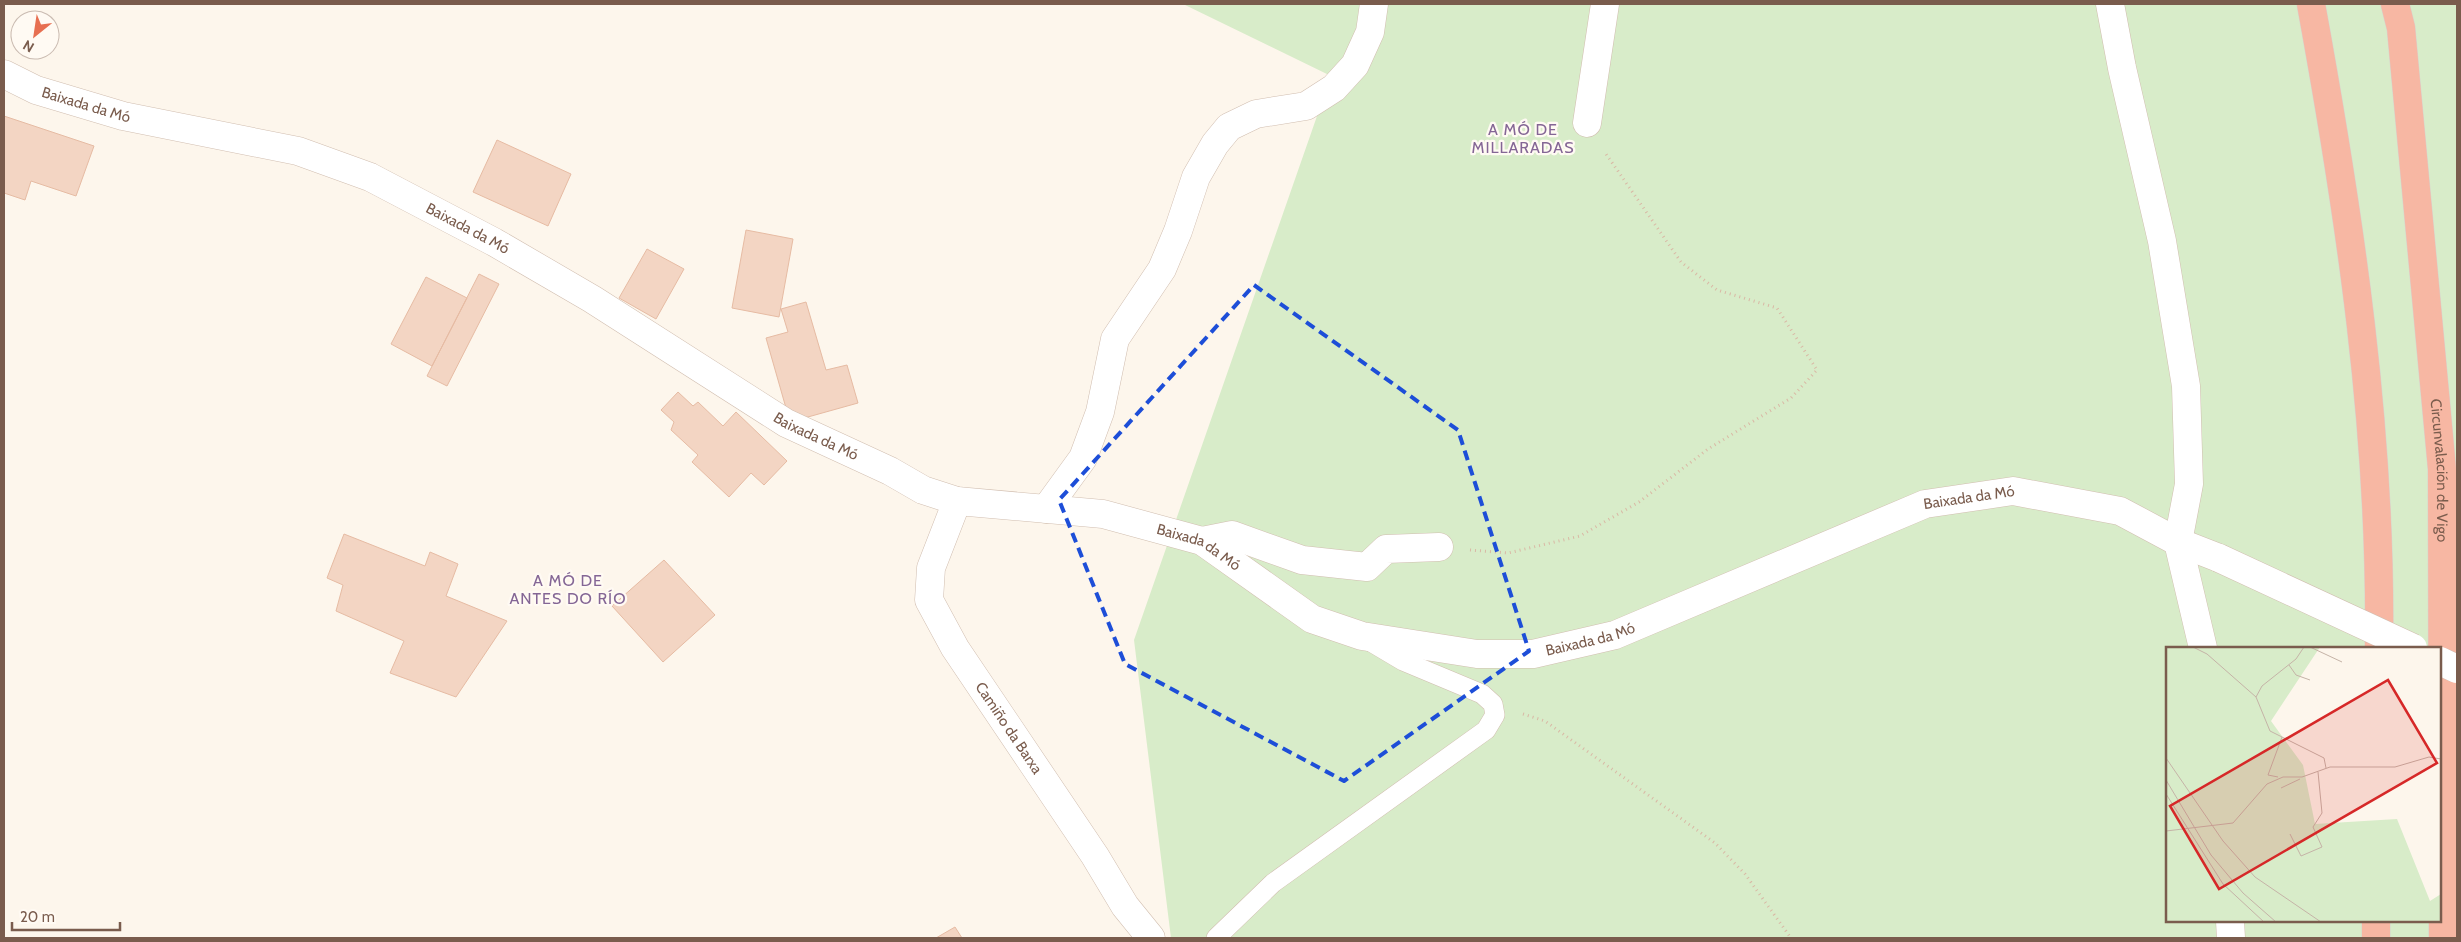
<svg xmlns="http://www.w3.org/2000/svg" width="2461" height="942" viewBox="0 0 2461 942" font-family="Cabin,sans-serif">
<style>
.green{fill:#d8ecc9;fill-rule:evenodd}
.building{fill:#f3d5c3;stroke:#e6bba3}
.lines{fill:none;stroke-linecap:round;stroke-linejoin:round}
.service-casing{stroke:#d1beb0;stroke-width:20}
.minor-casing{stroke:#d1beb0;stroke-width:29}
.motorway-casing{stroke:#dad1cd;stroke-width:29}
.path{stroke:#d9b8a5;stroke-width:3;stroke-dasharray:1 4;stroke-linecap:butt}
.service{stroke:#fff;stroke-width:19}
.minor{stroke:#fff;stroke-width:28}
.motorway{stroke:#f7b7a3;stroke-width:28}
.minor-bridge-casing{stroke:#d1beb0;stroke-width:29;stroke-linecap:butt}
.minor-bridge{stroke:#fff;stroke-width:28}
.marked{fill:none;stroke:#1d4ed8;stroke-width:4;stroke-dasharray:10 6;stroke-linejoin:round}
.labels{text-anchor:middle;stroke-width:4.5;stroke-linejoin:round;paint-order:stroke}
.street-label{font-size:15px;fill:#7a5c4d;stroke:#fffaf3}
.neighbourhood-label{font-size:16px;letter-spacing:1px;fill:#846695;stroke:#fffaf3}
.inset-road{fill:none;stroke:#c5b3a7;stroke-width:1}
.view{fill:#d62828;fill-opacity:0.15;stroke:#d62828;stroke-width:2.5}
.inset-edge{fill:none;stroke:#7a5c4d;stroke-width:2.5}
</style>
<rect width="100%" height="100%" fill="#fdf6ec"/>
<!-- green -->
<path class="green" d="M1183,4H2457V938H1171L1134,640L1331,76ZM2167,648H2440V921H2167Z"/>
<!-- building -->
<path class="building" d="M4,116L94,146L76,196L31,181L25,200L4,193Z
M497,140L571,174L548,226L473,192Z
M746,230L793,239L779,317L732,308Z
M647,249L684,269L656,319L619,298Z
M479,274L499,284L447,386L427,376Z
M426,277L467,298L432,366L391,344Z
M806,302L826,370L847,365L858,403L790,422L766,338L788,332L781,309Z
M678,392L693,406L698,402L723,426L736,412L787,461L764,485L751,473L729,497L692,462L698,455L671,430L674,422L661,410Z
M344,534L425,566L430,552L458,564L446,596L507,621L456,697L390,673L404,641L336,611L343,585L327,578Z
M664,560L715,615L663,662L612,606Z
M955,927L962,938H936Z"/>
<g class="lines">
<defs>
<path id="service" d="M1216,938L1273,883L1486,730L1495,715L1493,704L1482,694L1403,661L1371,642"/>
<g id="minor">
<path d="M2110,4L2122,68L2162,241L2186,386L2189,484L2178,542L2203,648"/>
<path id="s1" d="M4,74L36,90L123,116L298,151L370,177L494,242L592,299L786,423L890,471L923,490L957,501L1103,514L1202,541L1312,619L1362,636L1477,654H1533L1615,635L1925,504L2013,491L2120,511L2178,542L2219,558"/>
<path d="M1587,123L1605,4"/>
<path id="s2" d="M957,501L931,568L929,600L955,648L1095,856L1125,906L1151,938"/>
<path d="M1046,509L1083,458L1100,412L1115,339L1162,269L1178,231L1196,177L1215,144L1229,127L1256,114L1306,106L1334,88L1355,65L1370,32L1374,4"/>
<path d="M1202,541L1232,535L1302,560L1367,567L1386,549L1439,547"/>
<path d="M2230,921L2231,938"/>
</g>
<g id="motorway">
<path d="M2311,4C2350,217 2382,431 2379,648"/>
<path id="s3" d="M2395,4L2401,28L2442,469L2443,938"/>
<path d="M2376,938V921"/>
</g>
</defs>
<!-- service casing -->
<use href="#service" class="service-casing"/>
<!-- minor casing -->
<use href="#minor" class="minor-casing"/>
<!-- motorway casing -->
<use href="#motorway" class="motorway-casing"/>
<!-- path -->
<path class="path" d="M1470,550L1508,553L1580,536L1639,502L1708,449L1791,398L1817,370L1777,308L1717,290L1681,262L1604,151
M1523,714L1545,721L1715,843L1745,874L1791,938"/>
<!-- service -->
<use href="#service" class="service"/>
<!-- minor -->
<use href="#minor" class="minor"/>
<!-- motorway -->
<use href="#motorway" class="motorway"/>
<defs>
<path id="minor-bridge" d="M2219,558L2413,648
M2440,661L2457,669"/>
</defs>
<!-- minor-bridge casing -->
<use href="#minor-bridge" class="minor-bridge-casing"/>
<!-- minor-bridge -->
<use href="#minor-bridge" class="minor-bridge"/>
</g>
<!-- marked area -->
<path class="marked" d="M1254,285L1458,430L1529,651L1344,781L1125,664L1059,500Z"/>
<g class="labels">
<!-- street labels -->
<g class="street-label">
<text dy="5" stroke="none"><textPath href="#s1" startOffset="88">Baixada da Mó</textPath></text>
<text dy="5" stroke="none"><textPath href="#s1" startOffset="492">Baixada da Mó</textPath></text>
<text dy="5" stroke="none"><textPath href="#s1" startOffset="898">Baixada da Mó</textPath></text>
<text dy="5" stroke="none"><textPath href="#s3" startOffset="469">Circunvalación de Vigo</textPath></text>
<text dy="5" stroke="none"><textPath href="#s1" startOffset="2128">Baixada da Mó</textPath></text>
<text dy="5" stroke="none"><textPath href="#s1" startOffset="1302">Baixada da Mó</textPath></text>
<text dy="5" stroke="none"><textPath href="#s1" startOffset="1722">Baixada da Mó</textPath></text>
<text dy="5" stroke="none"><textPath href="#s2" startOffset="255">Camiño da Barxa</textPath></text>
</g>
<!-- neighbourhood labels -->
<g class="neighbourhood-label">
<text x="1523" y="135">A MÓ DE<tspan x="1523" dy="18">MILLARADAS</tspan></text>
<text x="568" y="586">A MÓ DE<tspan x="568" dy="18">ANTES DO RÍO</tspan></text>
</g>
</g>
<!-- overview -->
<g transform="translate(2166 647)">
<rect width="275" height="275" fill="#fdf6ec"/>
<path d="M0,0H154L105,74L137,118L149,177L231,172L264,254L275,247V275H0Z" fill="#d8ecc9"/>
<path class="inset-road" d="M27,0L41,7L90,50L104,84L158,111L160,121M144,0L176,15M123,18L130,28L144,33M90,50L96,39L130,12L138,0M0,111L57,194L89,230L155,275M112,130L102,128L116,90M0,133L45,208L77,246L110,275M115,141L134,132M0,147L57,237L98,275M0,184L67,176L101,137L117,130H136L164,120H229L263,110L275,112M124,187L135,209L156,200L147,180L156,166L152,125"/>
<path class="view" d="M222,33L271,116L53,242L4,159Z"/>
<rect width="275" height="275" class="inset-edge"/>
</g>
<!-- border -->
<rect width="2461" height="942" fill="none" stroke="#7a5c4d" stroke-width="10"/>
<!-- north arrow -->
<g transform="translate(35 35) rotate(210)"><circle r="24" fill="#fffaf3" stroke="#cabbb1"/>
<path d="M0-4L9 19L0 12L-9 19Z" fill="#e76f51"/>
<text y="-8" font-size="14" font-weight="bold" text-anchor="middle" fill="#7a5c4d">N</text>
</g>
<!-- scale -->
<path d="M12 922v8h108v-8" fill="none" stroke="#7a5c4d" stroke-width="2.5"/>
<text x="20" y="922" font-size="15" fill="#7a5c4d" stroke="#fffaf3" stroke-width="4" paint-order="stroke">20 m</text>
</svg>
